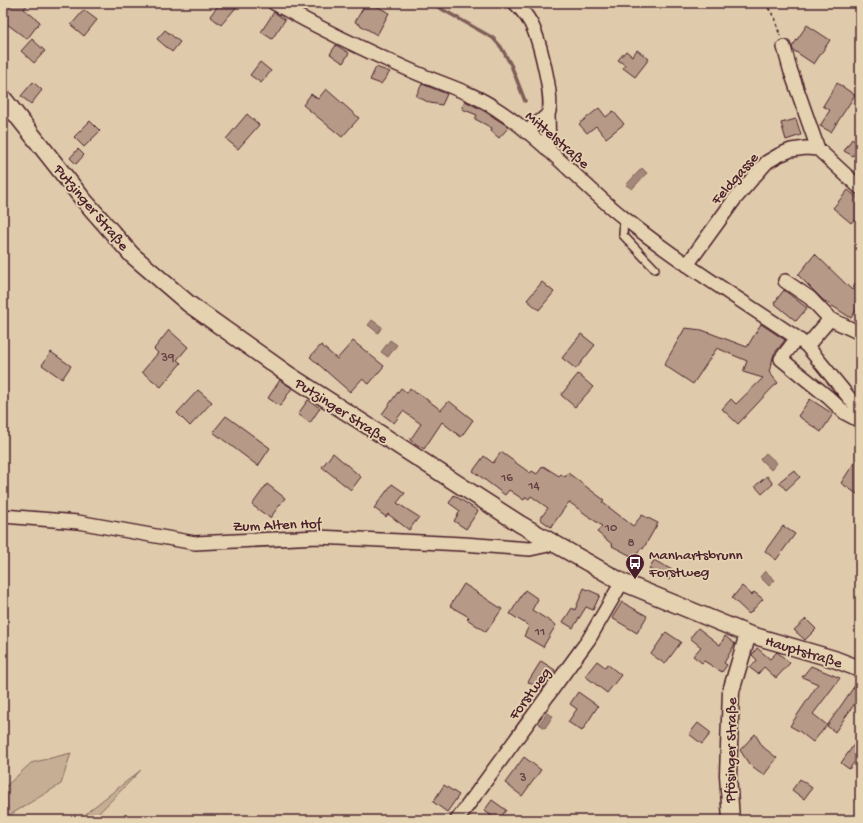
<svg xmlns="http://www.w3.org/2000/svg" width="863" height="823" viewBox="0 0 863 823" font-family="'Gochi Hand',sans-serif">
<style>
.green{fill:#c6ae95;stroke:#886660}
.water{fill:#a38778;stroke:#7f5d59}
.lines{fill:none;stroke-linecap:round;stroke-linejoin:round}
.stream{stroke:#7f5d59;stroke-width:3.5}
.building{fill:#b69a87;stroke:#4a1f2b}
.service-casing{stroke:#4a1f2b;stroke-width:10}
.minor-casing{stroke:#4a1f2b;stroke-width:16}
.tertiary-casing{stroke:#4a1f2b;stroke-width:19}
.path{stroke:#4a1f2b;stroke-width:2;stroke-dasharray:3 3;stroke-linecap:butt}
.service{stroke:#e5d2b0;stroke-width:7}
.minor{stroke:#e5d2b0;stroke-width:13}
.tertiary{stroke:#e5d2b0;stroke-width:16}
.labels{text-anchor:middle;stroke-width:3.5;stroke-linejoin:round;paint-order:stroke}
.number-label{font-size:13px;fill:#653e42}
.street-label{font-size:15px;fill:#4a1f2b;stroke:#e5d2b0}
.poi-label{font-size:15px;fill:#4a1f2b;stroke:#e5d2b0;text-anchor:start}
</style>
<rect width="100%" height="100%" fill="#dfcbab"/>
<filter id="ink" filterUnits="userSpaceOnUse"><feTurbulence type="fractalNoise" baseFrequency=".025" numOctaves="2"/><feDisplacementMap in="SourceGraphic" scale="8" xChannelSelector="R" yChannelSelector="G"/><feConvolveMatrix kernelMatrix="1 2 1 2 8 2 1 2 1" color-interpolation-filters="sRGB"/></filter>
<g filter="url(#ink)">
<!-- green -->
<path class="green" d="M71,753L61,784L3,819V789L31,763Z
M141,770L92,820H80L90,810Z"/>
<!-- water -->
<path class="water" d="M642,168L647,173L632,189L626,185Z
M372,320L382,327L378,333L368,325Z
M390,340L397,345L388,357L381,352Z
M766,453L777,463L771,470L760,459Z
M765,571L775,580L769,586L760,577Z
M547,713L553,716L545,728L539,724Z"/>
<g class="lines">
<!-- stream -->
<path class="stream" d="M431,3L493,38L501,47L511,65L525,101"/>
</g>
<!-- building -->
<path class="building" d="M3,3H7L12,6L14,3H29L24,9L40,22L27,39L3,21Z
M220,3H240L221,25L210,16Z
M366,3H371L389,13L377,35L355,22Z
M84,10L97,20L84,36L71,25Z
M274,12L285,20L272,39L261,32Z
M807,25L830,40L814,64L793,50L792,47Z
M165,30L180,42L172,52L157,39Z
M32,39L45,51L34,63L21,51Z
M336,45L349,53L343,63L330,54Z
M637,50L649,59L635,77L623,68L625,65L618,60L626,51L632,56Z
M260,62L271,71L261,83L250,75Z
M376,67L390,72L381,84L370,80Z
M33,82L42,90L31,104L21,96Z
M837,83L855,95L831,132L820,126L830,110L823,106Z
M422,84L447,94L442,105L430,103L416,96Z
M326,89L359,118L342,137L303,105L311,94L318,99Z
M465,101L484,111L509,127L499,138L491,131L492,128L475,119L477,115L462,109Z
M599,108L606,117L613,111L624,124L606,138L596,126L587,133L579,124Z
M247,114L259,125L238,149L226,139Z
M796,119L801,135L786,140L781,123Z
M90,121L100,131L84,147L74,137Z
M852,139L860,145L853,156L844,151Z
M78,149L84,155L76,164L70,158Z
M848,190L860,200V225L854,220L851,223L833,208Z
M815,254L852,290L860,275V304L851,318L823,300L798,275Z
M542,282L554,292L539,310L527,300Z
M784,290L807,308L796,321L774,303Z
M761,324L785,340L774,354L769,372L778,383L773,387L738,424L722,409L731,399L736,404L763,378L743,372L747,361L717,348L693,384L664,365L685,328L702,330L747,347Z
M169,330L188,347L177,360L181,363L161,387L142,372L158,353L154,349Z
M581,334L595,345L576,369L562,358Z
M353,341L384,366L369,384L362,379L350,392L310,357L321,345L337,359Z
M51,352L71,366L62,379L42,365Z
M578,374L593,387L575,407L561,395Z
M280,380L292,388L280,406L268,398Z
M401,388L407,393L410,388L417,394L418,393L441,410L449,401L473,420L461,437L442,422L424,449L410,440L421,424L403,411L394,423L382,414Z
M198,390L212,402L190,426L177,413Z
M810,399L833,414L821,432L798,416Z
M308,400L320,408L310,423L298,414Z
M226,416L270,448L258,466L213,432Z
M501,452L530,473L532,471L537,474L543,466L559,476L561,474L565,477L568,473L604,500L602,502L633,526L642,515L658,523L643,549L641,548L635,558L612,546L613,545L597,532L602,526L569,502L551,527L540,519L548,508L531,496L529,499L526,497L524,500L509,490L505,495L473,471L484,456L493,463Z
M333,453L361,477L351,490L322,467Z
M860,454V496L841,483Z
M794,470L800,477L786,490L779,482Z
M767,476L773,484L762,494L755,486Z
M267,484L285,498L270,518L252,505Z
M392,484L405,493L397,503L419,517L409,530L388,514L386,517L374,508Z
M454,495L478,511L466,529L454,521L460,511L449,503Z
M783,526L795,534L776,560L765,551Z
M654,560L674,571L669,580L649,569Z
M464,584L502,609L486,632L467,619L469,617L450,606Z
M742,586L752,595L754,592L763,599L749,614L732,598Z
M584,588L600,595L593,610L586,607L573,628L563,622L572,608L575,610Z
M525,590L538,599L532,610L556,625L543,647L524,636L529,626L510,614Z
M622,602L647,616L637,633L612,618Z
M806,619L816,629L805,640L794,630Z
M698,628L720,645L725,636L735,644L724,663L727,665L722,672L704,661L702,663L693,656L701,647L690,638Z
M666,632L681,642L665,664L651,654Z
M757,648L770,659L777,652L790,663L776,678L764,667L758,674L750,668L757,660L752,655Z
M541,661L555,670L542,690L528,682Z
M597,661L605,667L607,664L621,675L607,693L585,676Z
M811,666L840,678L813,714L827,725L813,742L799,731L790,726L818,684L802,677Z
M860,678V696L835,732L827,726Z
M578,692L598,706L582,731L568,722L577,709L570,704Z
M698,723L711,733L702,744L689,734Z
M755,734L763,747L777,758L764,775L749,764L740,750Z
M860,736V755L849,769L841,763Z
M524,757L541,770L522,796L505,783Z
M800,779L812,788L804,799L792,790Z
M444,785L459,795L447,812L433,802Z
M492,800L506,810L499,820H487L491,815L484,811Z"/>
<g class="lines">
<defs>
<path id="service" d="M624,218L623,235L655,269"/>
<path id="minor" d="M274,3C319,28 366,51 412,71C441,84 472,92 498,110C544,140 581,184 624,218C679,262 739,299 797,338L807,346L860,411
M515,3C523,11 530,19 534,30C540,44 555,102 548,114C544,119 532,127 526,132
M784,47L790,69L818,149
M548,114L549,151
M687,265L734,200L752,179L767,162L779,155L791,150L806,148L818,149L860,188
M785,281L810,298L830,319L860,333
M797,338L781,359L828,397L845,413L860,421
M807,346L830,319
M3,516L78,522L195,543L318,537L463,544L530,549L553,544
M457,820L589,639L622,582"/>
<path id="tertiary" d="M3,98L82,198L132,255L189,304L289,375L520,524L622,582L748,634L834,659L860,669
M731,820L728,775L731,691L748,634"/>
</defs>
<!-- service casing -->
<use href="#service" class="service-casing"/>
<!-- minor casing -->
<use href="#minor" class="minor-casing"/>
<!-- tertiary casing -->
<use href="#tertiary" class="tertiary-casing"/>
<!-- path -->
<path class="path" d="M765,3L775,18L780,36"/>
<!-- service -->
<use href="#service" class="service"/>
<!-- minor -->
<use href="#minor" class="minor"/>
<!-- tertiary -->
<use href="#tertiary" class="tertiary"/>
</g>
</g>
<!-- icons -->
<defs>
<symbol id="bus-pin" viewBox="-11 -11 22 30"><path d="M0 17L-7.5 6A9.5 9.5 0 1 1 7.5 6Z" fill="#4a1f2b" stroke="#e5d2b0"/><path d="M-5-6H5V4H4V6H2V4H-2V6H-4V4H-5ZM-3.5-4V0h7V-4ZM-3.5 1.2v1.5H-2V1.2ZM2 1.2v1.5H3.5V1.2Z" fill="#fff"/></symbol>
</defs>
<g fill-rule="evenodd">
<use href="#bus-pin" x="624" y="552" width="22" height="30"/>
</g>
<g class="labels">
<!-- number labels -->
<g class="number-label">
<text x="168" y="361">39</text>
<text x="507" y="481">16</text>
<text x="534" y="489">14</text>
<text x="611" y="531">10</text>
<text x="631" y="546">8</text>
<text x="540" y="635">11</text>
<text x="523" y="781">3</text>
</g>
<!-- street labels -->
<g class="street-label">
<text transform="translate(558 139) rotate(41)" y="5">Mittelstraße</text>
<text transform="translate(734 178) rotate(-49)" y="5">Feldgasse</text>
<text transform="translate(92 207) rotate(50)" y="5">Putzinger Straße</text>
<text transform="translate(342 410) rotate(33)" y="5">Putzinger Straße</text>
<text transform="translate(277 524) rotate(-2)" y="5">Zum Alten Hof</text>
<text transform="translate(804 651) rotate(17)" y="5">Hauptstraße</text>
<text transform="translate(529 693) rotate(-54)" y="5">Forstweg</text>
<text transform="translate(730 750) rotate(-89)" y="5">Pfösinger Straße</text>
</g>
<!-- poi labels -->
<g class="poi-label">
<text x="649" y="559">Manhartsbrunn<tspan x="649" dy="17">Forstweg</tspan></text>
</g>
</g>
<!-- margin -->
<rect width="863" height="823" fill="none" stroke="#e5d2b0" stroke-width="16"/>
<rect x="8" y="8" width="847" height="807" fill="none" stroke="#4a1f2b" stroke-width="1.5" filter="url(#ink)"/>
</svg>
